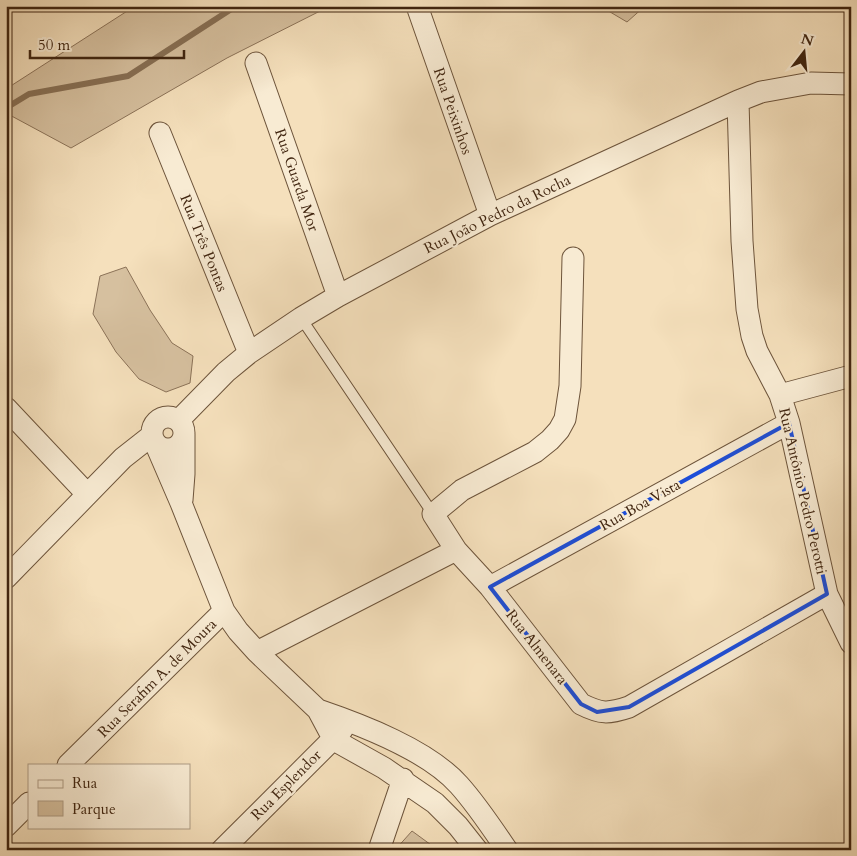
<svg xmlns="http://www.w3.org/2000/svg" width="857" height="856" viewBox="0 0 857 856" font-family="Cardo,serif">
<style>
.green{fill:#d6c09f;stroke:#8b7258}
.lines{fill:none;stroke-linecap:round;stroke-linejoin:round}
.stream{stroke:#876f54;stroke-width:6}
.service-casing{stroke:#6d543b;stroke-width:12}
.minor-casing{stroke:#6d543b;stroke-width:23}
.service{stroke:#f8ebd3;stroke-width:10}
.minor{stroke:#f8ebd3;stroke-width:21}
.marked{fill:none;stroke:#1d4ed8;stroke-width:4;stroke-linejoin:round}
.labels{text-anchor:middle;stroke-width:4.5;stroke-linejoin:round;paint-order:stroke}
.street-label{font-size:15px;fill:#402510;stroke:#f8ebd3}
</style>
<rect width="100%" height="100%" fill="#f5e0bc"/>
<filter id="stains"><feTurbulence type="fractalNoise" baseFrequency=".004" numOctaves="4"/><feColorMatrix values="0 0 0 0 .2 0 0 0 0 .09 0 0 0 0 .02 0 0 0 .5 -.17"/></filter>
<radialGradient id="worn" r=".72"><stop offset=".6" stop-color="#630" stop-opacity="0"/><stop offset="1" stop-color="#630" stop-opacity=".3"/></radialGradient>
<!-- green -->
<path class="green" d="M135,6H330L227,58L71,148L6,113V89Z
M600,6H645L627,22Z
M126,267L150,310L172,343L193,356L190,383L166,392L139,379L116,352L93,314L100,276Z
M412,831L438,850H395Z"/>
<g class="lines">
<!-- stream -->
<path class="stream" d="M6,108L29,94L128,76L236,6"/>
<defs>
<path id="service" d="M301,318L433,514"/>
<path id="minor" d="M417,6L490,215
M256,63L338,296
M738,101L742,241L747,309L752,336L757,351L780,395L789,423L827,594L851,643
M160,133L249,353
M780,395L851,376
M6,408L87,494
M152 433a16 16 0 1 1 32 0a16 16 0 1 1-32 0Z
M179,420L226,372L249,353L301,318L338,296L490,215L738,101L761,92L811,83L851,84
M156,445L181,503L224,611L238,631L257,652L318,710L334,740L384,768L435,803L458,826L477,850
M182,500L184,474V434
M456,550L433,514L462,490L535,452L550,440L559,430L565,419L570,386L573,258
M6,578L123,458L151,436
M490,587L789,423
M257,652L456,550L490,587L581,704C601,714 608,714 629,707L827,594
M318,710C362,725 428,750 459,785C477,805 492,828 507,850
M68,765L224,611
M6,826L29,803
M222,850L342,730
M379,850L403,779"/>
</defs>
<!-- service casing -->
<use href="#service" class="service-casing"/>
<!-- minor casing -->
<use href="#minor" class="minor-casing"/>
<!-- service -->
<use href="#service" class="service"/>
<!-- minor -->
<use href="#minor" class="minor"/>
</g>
<!-- marked area -->
<path class="marked" d="M789,423L827,594L629,707L597,712L581,704L490,587Z"/>
<g class="labels">
<!-- street labels -->
<g class="street-label">
<text transform="translate(453 111) rotate(71)" y="5">Rua Peixinhos</text>
<text transform="translate(297 180) rotate(71)" y="5">Rua Guarda Mor</text>
<text transform="translate(497 214) rotate(-26)" y="5">Rua João Pedro da Rocha</text>
<text transform="translate(204 243) rotate(68)" y="5">Rua Três Pontas</text>
<text transform="translate(803 491) rotate(77)" y="5">Rua Antônio Pedro Perotti</text>
<text transform="translate(640 505) rotate(-29)" y="5">Rua Boa Vista</text>
<text transform="translate(537 647) rotate(52)" y="5">Rua Almenara</text>
<text transform="translate(157 678) rotate(-45)" y="5">Rua Serafim A. de Moura</text>
<text transform="translate(286 785) rotate(-45)" y="5">Rua Esplendor</text>
</g>
</g>
<!-- margin -->
<rect width="857" height="856" fill="none" stroke="#f5e0bc" stroke-width="25"/>
<rect x="8" y="8" width="842" height="841" fill="none" stroke="#402510" stroke-width="2.5"/>
<rect x="12" y="12" width="832" height="831" fill="none" stroke="#402510"/>
<!-- legend -->
<rect x="28" y="764" width="162" height="65" fill="#f8ebd3" stroke="#ae9c85"/>
<rect x="38" y="780" width="25" height="8" fill="#f8ebd3" stroke="#ae9c85"/>
<text x="72" y="788" font-size="15" fill="#402510">Rua</text>
<rect x="38" y="801" width="25" height="15" fill="#d6c09f" stroke="#ae9c85"/>
<text x="72" y="814" font-size="15" fill="#402510">Parque</text>
<!-- north arrow -->
<g transform="translate(804 52) rotate(16)" stroke="#f8ebd3" stroke-width="4" paint-order="stroke">
<path d="M0-4L9 19L0 12L-9 19Z" fill="#402510"/>
<text y="-8" font-size="14" font-weight="bold" text-anchor="middle" fill="#402510">N</text>
</g>
<!-- scale -->
<path d="M30 50v8h154v-8" fill="none" stroke="#402510" stroke-width="2.5"/>
<text x="38" y="50" font-size="15" fill="#402510" stroke="#f8ebd3" stroke-width="4" paint-order="stroke">50 m</text>
<rect width="100%" height="100%" filter="url(#stains)"/>
<rect width="100%" height="100%" fill="url(#worn)"/>
</svg>
